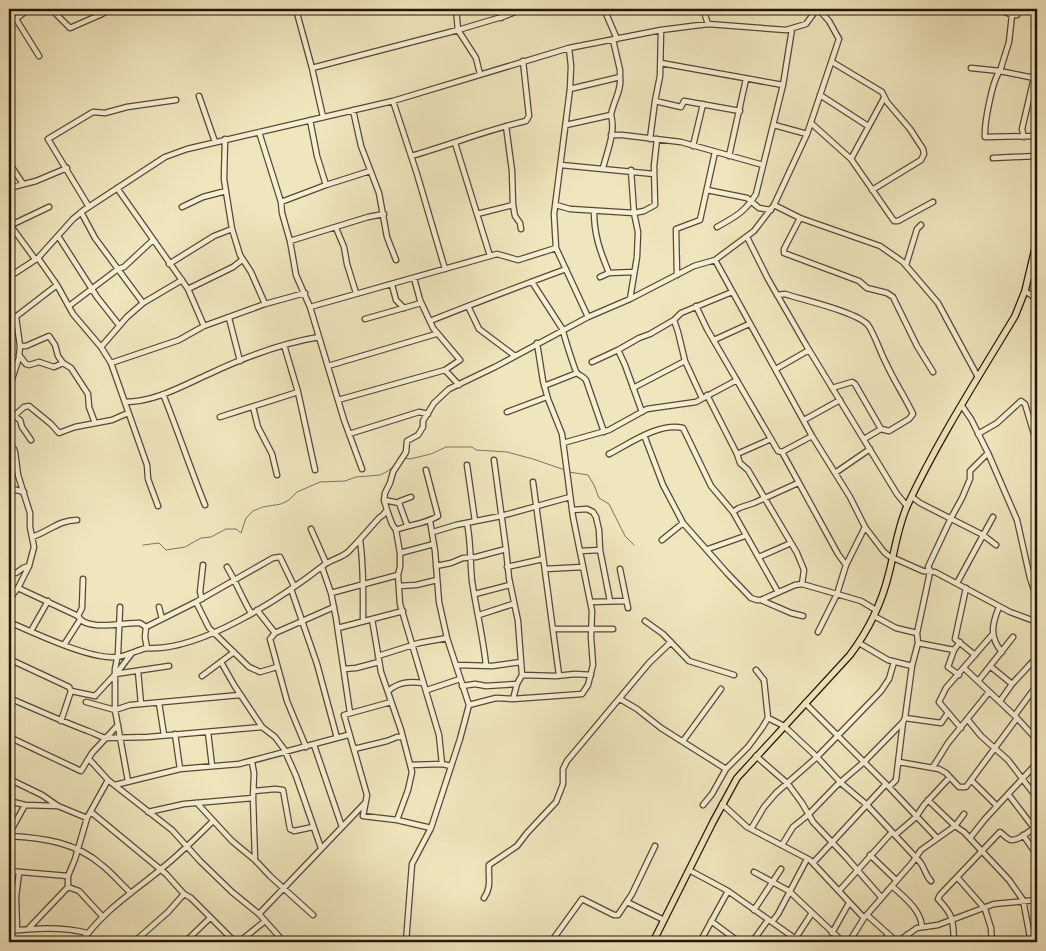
<svg xmlns="http://www.w3.org/2000/svg" width="1046" height="951" viewBox="0 0 1046 951" font-family="'Sorts Mill Goudy',serif">
<style>
.lines{fill:none;stroke-linecap:round;stroke-linejoin:round}
.stream{stroke:#6c7c69;stroke-width:1}
.minor-casing{stroke:#564934;stroke-width:7}
.major-casing{stroke:#231507;stroke-width:8}
.minor{stroke:#f5efd4;stroke-width:4.5}
.major{stroke:#f0e6bd;stroke-width:5.5}
</style>
<rect width="100%" height="100%" fill="#f0e6bd"/>
<filter id="stains"><feTurbulence type="fractalNoise" baseFrequency=".004" numOctaves="4"/><feColorMatrix values="0 0 0 0 .2 0 0 0 0 .09 0 0 0 0 .02 0 0 0 .5 -.17"/></filter>
<radialGradient id="worn" r=".72"><stop offset=".6" stop-color="#630" stop-opacity="0"/><stop offset="1" stop-color="#630" stop-opacity=".3"/></radialGradient>
<g class="lines">
<!-- stream -->
<path class="stream" d="M403,458L410,459L431,454L446,447H472L476,450L507,452L533,459L565,470
M569,472L588,475L594,485L599,498L609,504L625,536L634,545
M143,545L159,543L166,550L185,547L201,538L211,537L226,529H236L241,533L246,518L253,511L263,507L281,504L289,500L297,492L320,482L345,481L356,477L380,475L388,471L397,463"/>
<defs>
<path id="minor" d="M51,9L70,28L102,14L111,9
M456,9L458,30L476,58L480,74
M501,9V18
M604,9L617,39
M703,9L708,24
M998,9L1012,15H1017L1021,9
M297,13L312,68L323,117
M16,19L39,56
M9,24L29,9
M569,48L571,66L570,89L554,214L556,248L588,317
M832,62L882,92L887,102L910,129L923,149L924,154L921,160L872,190
M661,63L783,85
M312,68L458,30L505,16L523,9
M971,68L1000,71L1034,78
M1000,71L1009,42L1012,15
M999,72C992,83 984,124 985,137L1037,136
M570,89L620,77V70L613,40
M820,95L868,126
M199,96L215,142
M393,101L417,174L445,269
M655,101L681,107L684,101L740,111
M353,110L361,146L379,193L387,237L396,260
M611,115C613,102 622,90 620,77
M310,120L317,156L326,185
M811,123L851,159L894,221H898L933,202
M566,125L611,115C616,131 607,152 603,168
M774,125L807,134
M506,126L512,171L513,205L515,216L520,223L521,229
M259,132L281,202L282,213L290,241L296,275L310,307L344,420L362,469
M611,135H622L681,142L763,165
M1024,137L1022,129L1037,65
M225,139L224,179L232,229L240,255L251,272L265,304
M650,139L655,101L660,76L661,30
M455,143L490,256
M693,146L703,104
M411,156C450,145 486,130 526,121L529,116L523,61
M729,156L746,79
M993,158L1037,156
M851,159L884,98
M9,163L23,184
M561,165L654,174
M9,188L36,181L67,168
M117,188L188,289L204,326
M707,190L747,198L759,208L771,210
M281,202L326,185L370,171
M556,205L570,209L634,213L644,211L655,205L654,166L657,139
M774,205L800,218L880,246L903,262L938,303L978,377
M89,207L48,139L93,112L105,113L127,107L176,100
M182,207L203,197L226,191
M594,211C594,235 600,251 609,273
M81,212L95,238L143,303
M477,214L513,205
M800,218L784,249V253L859,281L867,288L887,293L893,297L917,346L933,372
M9,226L49,207
M11,226L35,259
M717,227C735,217 745,212 756,194L783,85L792,29
M336,228L344,247L347,264L356,293
M58,236L97,297L119,325
M747,237L768,279L806,345L897,494L907,506
M290,241L368,217L384,214
M38,258L57,285L73,314L101,347L111,363L147,465L148,479L158,506
M715,260L812,436L850,497L865,527L884,552L889,556L923,571L935,572L1010,612L1037,622
M169,264L214,236L232,229
M906,265L917,229L921,225
M677,275L676,229L700,220L715,152
M9,277L38,258L73,219L84,210L165,157L187,149L393,101L569,48L661,30L708,24L786,30L806,24L817,9
M600,277L609,273L634,272
M532,282L563,330C563,333 575,371 577,373C580,376 583,376 586,380L604,432
M392,285L396,300L404,308
M188,289L233,267L242,260
M1025,291L1037,299
M777,295L785,294C803,300 857,312 868,325C874,333 881,354 886,363C894,381 905,397 913,414L909,419L889,431L881,429L864,439
M630,299L637,257L638,232L634,213L631,170
M69,306L118,269L124,267L153,240
M468,306L479,329L515,356
M696,306L707,329L771,439L778,451L782,452L838,554L846,565
M310,307L490,256L497,254L518,260L556,248
M229,318L240,361
M365,319L421,303
M674,320L678,332L685,361L702,398
M430,321C475,303 520,286 566,269
M9,322L57,285
M714,340L749,324
M284,345L298,392L315,470
M20,346H26L49,336L55,345L58,356L63,363L71,368L88,394L89,407L95,423
M101,347L127,317L143,303L182,280
M618,350L625,365L642,412
M19,355L26,364L29,365L39,362L54,367L63,363
M592,362L618,350L639,338L650,334L674,320L681,313L732,292
M111,363L179,340L204,326L265,304L305,293
M328,366L436,334
M776,369L809,350
M445,370L459,385
M544,386L577,373
M9,388L19,358L20,346L16,317
M633,388L685,361
M832,388L852,382L855,384L881,429
M163,394C178,431 190,468 205,505
M707,395L737,454L740,463L748,470L797,553L804,570L802,584
M338,400L445,370L460,360L433,328L420,300L414,278
M125,402C155,402 182,386 209,374C243,358 282,343 319,337
M962,406L971,419L988,453L1017,520L1030,578L1037,599
M253,407L258,427L272,454L277,475
M9,412L20,420L22,427L31,440
M507,412L547,397
M14,416L24,407L29,406L51,424L59,433L75,427L112,420L128,413
M220,417L298,392
M804,420L840,400
M349,434L419,412L428,414
M978,434L997,423L1021,401L1025,404L1037,444
M644,435L663,485L683,523L727,573L751,598L757,600H761L791,613L803,616
M563,443L609,430L647,409L696,402L737,380
M9,448L14,449L15,452L18,475L30,513V527L34,547L29,566L18,588L9,599
M782,452L812,436
M609,454C629,444 659,422 683,428L711,486L733,512L778,592
M737,454L771,439
M494,460L506,549L509,578L518,621L522,675L517,684L513,699
M467,465L475,521
M835,473L870,449
M533,482L559,675
M9,488L24,492
M912,497L920,503L983,535L996,545
M384,500L399,503L400,501L411,497
M399,503L407,525
M387,510L392,524L396,530L400,553V567L398,575L400,604L439,735L442,764
M572,510L587,509L593,512L596,517L599,530L600,550L610,601
M733,512L739,508L754,503L798,483
M467,523C471,542 470,561 472,581C476,609 483,636 486,665
M311,529L326,563
M396,530C410,524 426,524 438,516L426,470
M433,532L456,525L501,516L570,497
M32,537C48,532 59,520 77,520
M360,540C364,567 363,594 363,621
M662,540L683,523
M708,549L745,536
M580,551L600,550
M400,553L434,544
M759,557L791,543
M436,566L451,563L463,558L476,557L506,549
M227,567C236,582 242,598 251,613
M322,567L331,593L336,618L350,713
M507,567L543,559
M545,569L583,567
M620,569L628,608
M9,572L16,573L23,568L29,566
M957,583L993,517
M399,586L416,585L437,580
M18,588L78,616C85,632 125,622 140,623L146,627
M966,588L955,639L975,655
M291,589L317,664L337,738
M331,593L398,575
M475,594L510,585
M202,599L200,592L203,565
M761,600L795,585L802,584L861,601L876,610
M196,602L209,628L249,667L260,672L277,667
M591,602L626,601
M120,607L118,654L115,669V710L128,781
M159,607L162,619
M999,607C992,624 989,637 1002,652
M257,610L275,633
M479,615L513,604
M78,616L82,608L83,579
M874,616L896,628L917,633
M372,619L381,672L401,730L412,772L408,790L397,820
M645,621L663,634L689,661L734,675
M9,622C34,633 91,660 117,657C127,656 137,650 147,648
M146,627L145,637L147,648C200,652 283,597 324,565C332,559 341,558 348,552C359,541 369,529 379,518L383,515L387,510L384,500L385,493L390,483L393,472L406,452L407,441L418,435L423,427V421L434,403L449,389L495,367L588,317L630,299L694,266L715,260L754,231L774,205L807,134L839,39L829,21L818,9
M146,627L196,602L273,558L280,557L294,586
M338,628L403,611
M553,629H613
M31,631L48,601
M818,632L837,594L846,565L865,527
M859,643L888,660L912,666
M918,643L954,650
M64,645L80,620
M378,656L419,643L447,638
M9,659L69,687L71,691L61,721
M221,662L234,685L262,727L275,737L284,749L296,776L321,848
M457,665L492,666L521,662
M990,666L1012,684
M964,668L1017,718L1037,740
M344,669L356,668L379,662
M138,671L141,704
M115,674L169,666
M522,675L556,676L575,674L591,675
M959,675L948,667L954,650L960,642
M202,676L234,652
M979,680L1013,637
M462,686L475,684L486,686L517,684
M427,690L460,679
M71,691L95,696
M388,691C399,682 409,681 423,683
M95,696L119,670L132,653
M9,698C35,709 61,721 88,731C95,733 99,737 106,738L148,737L262,727
M620,699L637,709L661,728L726,769
M1000,701L1012,684L1037,657
M86,702L115,710L130,705L240,695
M391,702L344,715L367,795L363,816L397,820L431,828
M159,703L164,735
M805,703L889,787L937,838
M469,705L496,698L513,699L582,694L588,685L593,665L591,637L592,611L573,517L562,434L548,399L543,381L537,343
M1015,715L1037,685
M768,718L784,726L817,757L841,783L867,805L920,862C925,868 925,875 931,881
M905,718L941,723L948,713
M968,720L981,736L1008,760L1037,798
M961,728L939,702L946,688L992,635
M208,732L212,766
M175,734L180,769
M9,737L81,771L92,753L118,725
M683,741L721,689
M314,745L342,827
M306,747L287,701L270,639L275,633L334,607
M354,749L387,741L397,737H402
M756,756L788,784L802,803L813,822L846,857L881,897
M89,759L108,780L172,830L200,861L232,892L259,914L284,942
M252,762L254,773L253,798L255,860
M899,762L939,769L946,773L959,787H966L1017,718
M410,765L442,764L451,766
M933,767L948,743L989,692
M9,779L42,795L58,806
M972,781L997,806
M115,785L180,769L239,764L348,735
M889,787L896,780L903,722L905,718L912,666L918,643L917,633L929,577L930,570L928,567L951,518L962,498L970,479V471L988,453
M254,791L275,789L283,790L290,829L294,831L313,827
M1008,794L1034,828
M928,800L955,826L964,832L1009,880L1023,900L1031,942
M9,801L25,805L58,806L87,818
M197,803L232,841L255,860L270,876L313,915
M722,804L747,827L810,860L864,918
M703,805L712,794L726,769L748,747L762,728L768,718L764,680L756,670
M91,812L166,874L184,894L191,898L235,942
M148,812L184,804L253,798
M751,829L764,807L776,793L817,757L881,691L889,679L894,662
M9,834L25,805
M895,835L916,817L924,805L949,778
M1023,835L1037,855
M9,836C44,838 76,842 103,866C113,874 121,884 131,893
M970,838L985,819L1037,763
M782,845L793,827L808,815L836,786L864,762L903,722
M870,855L896,880
M813,863L886,784
M689,870L728,891L800,942
M9,871L68,876
M754,872L789,891L843,942
M957,877L985,909L991,928L992,942
M892,886C904,897 921,910 922,927
M68,887L79,891L103,917
M839,891L892,832
M484,898C492,887 488,877 489,865L517,846L527,833L556,802L563,784V769L567,761L649,663L671,642
M627,902L664,920
M754,910L781,869
M259,914L365,803
M867,915L897,942
M711,921L739,942
M772,922L778,914L807,859
M28,929L68,887V876L75,859L87,818L108,780
M17,930L16,897L19,873
M9,931C34,928 62,926 87,933
M832,933L849,903
M908,934L909,942
M82,942C100,913 135,891 161,869C180,854 196,838 213,821
M134,942L168,912L184,894
M185,942L210,918
M239,942L265,921
M406,942L412,864L431,828L460,739L469,705L447,638L439,602L435,551L430,521
M551,942L582,899L614,915H618L632,894L655,846
M700,942L728,891
M752,942L768,920
M793,942L812,913
M849,942L864,918L912,863L921,850L955,826L964,814
M883,942L888,935
M897,942L917,928L938,925L994,904L1037,900
M954,942C953,920 954,916 938,899L940,895L1000,832C1003,834 1007,839 1011,840C1018,841 1032,830 1037,825"/>
<path id="major" d="M653,942L713,822L737,778L850,655C868,631 882,602 889,573C895,550 898,525 908,504C938,440 979,376 1015,316L1025,291L1037,240"/>
</defs>
<!-- minor casing -->
<use href="#minor" class="minor-casing"/>
<!-- major casing -->
<use href="#major" class="major-casing"/>
<!-- minor -->
<use href="#minor" class="minor"/>
<!-- major -->
<use href="#major" class="major"/>
</g>
<!-- margin -->
<rect width="1046" height="951" fill="none" stroke="#f0e6bd" stroke-width="30"/>
<rect x="10" y="10" width="1026" height="931" fill="none" stroke="#231507" stroke-width="2.5"/>
<rect x="15" y="15" width="1016" height="921" fill="none" stroke="#231507"/>
<rect width="100%" height="100%" filter="url(#stains)"/>
<rect width="100%" height="100%" fill="url(#worn)"/>
</svg>
